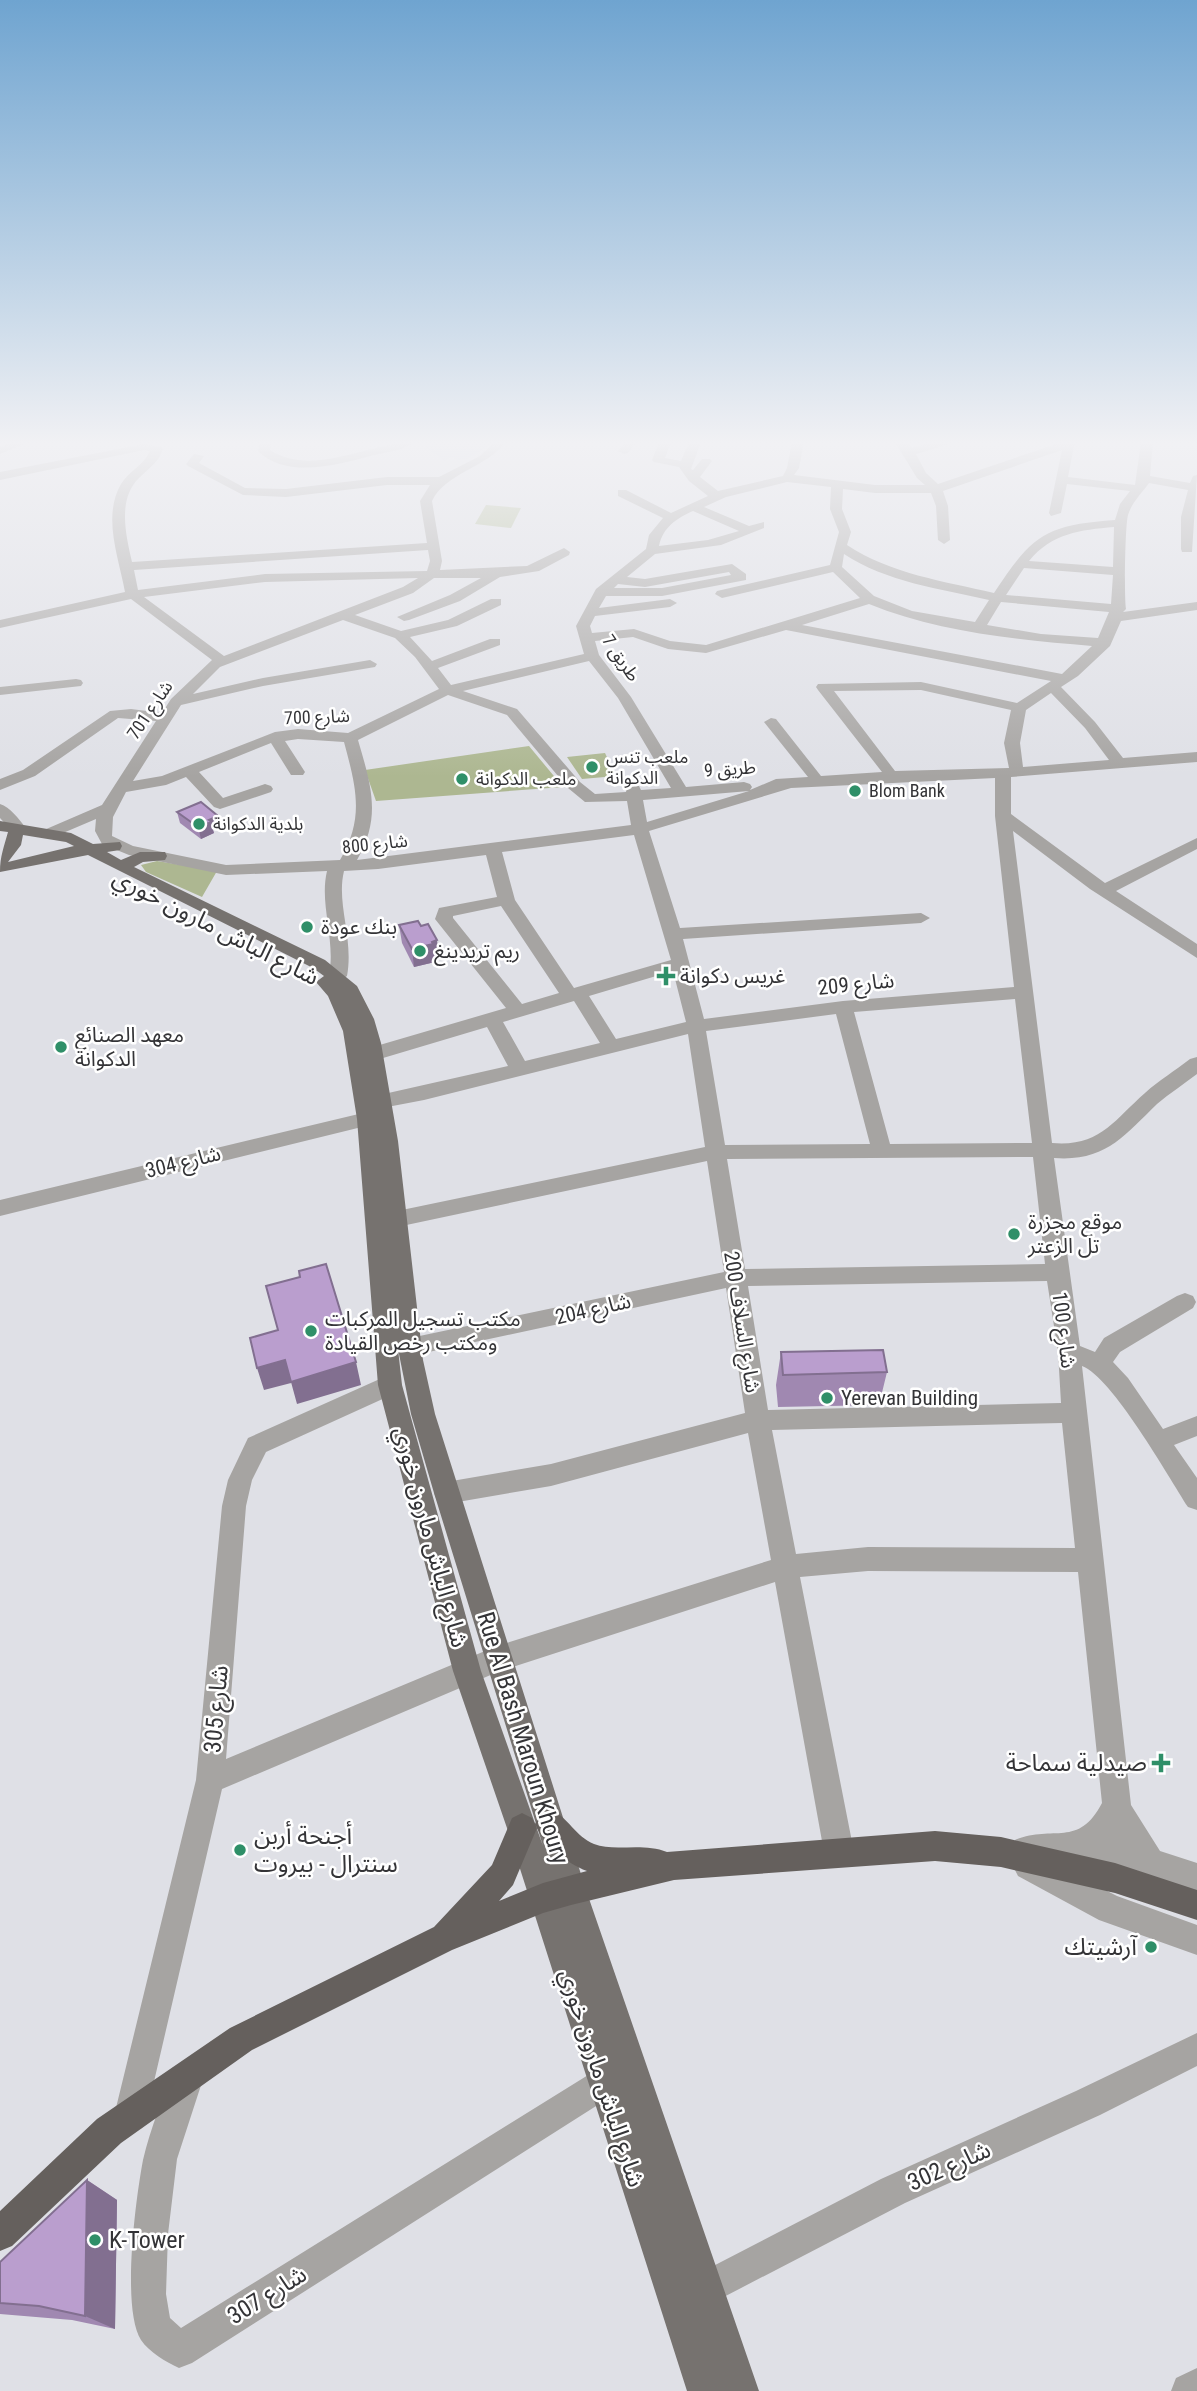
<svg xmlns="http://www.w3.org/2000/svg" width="1197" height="2391" viewBox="0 0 1197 2391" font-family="'Roboto Condensed','Noto Sans Arabic',sans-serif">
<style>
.built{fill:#d1d4e1}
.green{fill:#adb791}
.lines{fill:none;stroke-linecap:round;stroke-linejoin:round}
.minor{fill:#a6a4a2;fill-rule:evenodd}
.major{fill:#76726f;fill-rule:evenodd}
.highway{fill:#65605d;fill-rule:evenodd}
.wall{fill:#a088b1}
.shaded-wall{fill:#826f90}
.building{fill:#ba9ece;stroke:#826f90;stroke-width:2}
.poi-dot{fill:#2f8f68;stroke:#fff;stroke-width:2.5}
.labels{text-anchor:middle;stroke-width:5;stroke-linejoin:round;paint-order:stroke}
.far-street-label{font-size:18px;fill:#343437;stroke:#fff}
.far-poi-label{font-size:18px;fill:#343437;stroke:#fff;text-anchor:start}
.poi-label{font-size:21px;fill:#343437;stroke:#fff;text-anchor:start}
.street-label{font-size:21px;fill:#343437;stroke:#fff}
.near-street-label{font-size:24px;fill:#343437;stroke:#fff}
.near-poi-label{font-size:24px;fill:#343437;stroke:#fff;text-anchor:end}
</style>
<rect width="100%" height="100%" fill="#dfe0e6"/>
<!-- built -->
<path class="built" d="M438,442H494L467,459L458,460L451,457L445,461L425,447Z"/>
<!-- green -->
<path class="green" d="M486,505L521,508L511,528L475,524Z
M529,746L563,787L376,801L365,770Z
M605,753L616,776L582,779L567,757Z
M157,861L217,871L202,897L146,872L141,865Z"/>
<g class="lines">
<!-- minor -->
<path class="minor" d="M12,442H28L0,454V447Z
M260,442H272L270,450C313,478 370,442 415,442C405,450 387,452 374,455C340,464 287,480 258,451Z
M495,442H506C486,468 445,473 432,501L442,561L440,570L527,566L564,548L570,552L569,555L539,571L500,577L460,601L409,620L404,621L397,617L450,595L481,578H434L413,593L355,615L401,631L448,620L491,599H501V605L457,626L410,637L432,661L490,639H500V645L438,668L451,685L584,654L576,626L596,589L646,549L649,535L663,518L618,496V490H626L671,513L708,496L689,481L679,467L654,462L652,460L659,442H671L665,458L681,461L689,442H701L691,469L693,470L702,459H710L712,461L700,477L718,491L783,476L787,468L792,442H804L799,468L794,475L875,485H925L917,478L895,442H907L912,448L935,442H955L916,454L926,473L938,484L1062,442H1079L1074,446L1068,477L1135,485L1141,442H1153L1150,476L1190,483L1193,476L1197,475L1192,552H1182L1181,549V517L1188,490L1149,483C1142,493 1132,502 1128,515C1125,526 1124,599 1126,609L1123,612L1197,602V610L1121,621L1110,646L1078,676L1061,687L1095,722L1123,758L1197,752V762L1011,777V814L1105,883L1197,838V849L1116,891L1197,944V958L1090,889L1013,831L1052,1143C1100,1147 1113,1121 1145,1093C1159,1080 1175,1071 1190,1059L1197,1057V1074C1184,1084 1170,1093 1157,1104C1124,1136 1105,1162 1054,1158L1080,1346L1095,1352L1104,1338L1177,1296L1185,1293L1193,1296L1196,1302L1193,1308L1120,1352L1113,1362L1128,1378L1163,1429L1197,1416V1436L1174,1445L1197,1478V1510L1188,1507C1168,1476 1112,1377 1082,1366L1131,1805L1160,1851L1197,1863V1893C1150,1877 1102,1859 1052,1863L1117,1896L1197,1925V1955L1099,1920L1018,1876L1013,1866L1015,1861L1010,1850L1015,1840C1053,1824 1078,1849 1102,1803L1078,1572L868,1571L800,1577L854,1852L849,1862L839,1867L829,1862L824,1852L775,1582L500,1671L222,1789L146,2116L142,2128L130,2132L118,2128L114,2116L196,1780L222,1506L228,1480L248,1438L382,1378L390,1375L398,1378L402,1385L398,1392L266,1452L252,1480L246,1506L226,1759L497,1646L771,1560L748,1433L551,1486L446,1504L437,1501L434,1493L437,1485L446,1482L551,1464L745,1413L726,1288L410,1356L402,1354L399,1347L402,1340L410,1338L724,1272L707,1161L397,1227L389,1225L386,1219L389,1213L397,1211L705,1147L688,1034L424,1100L382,1108L375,1106L372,1101L375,1096L508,1066L487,1027L373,1061L366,1059L363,1054L366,1049L506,1008L435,919L439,908L497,897L486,855L378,869L344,871C336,904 354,938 347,976L338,982L329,976C336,939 319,904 327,871L226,875L129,855L102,844L95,831L96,819L56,836H44L42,833L44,830L102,805L156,721L118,718L35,776L0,790V779L23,770L110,711L131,709L162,713L171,699L212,660L131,599L0,628V620L125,592C119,558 102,517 121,484C129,471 144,465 150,451L144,450L0,480V472L144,444L161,447L163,449C159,462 148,469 139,478C117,499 126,536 132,562L427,543L420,501L430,485H387L286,497L243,495L188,466L186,464L194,454L204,456L199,463L245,488L286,489L387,477H439L480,456ZM1062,450L1049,513L1051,516L1061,513L1067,484L1130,491L1120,504L1115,520C1045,525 1032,535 994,593C943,581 891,574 847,545L851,532L842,509L843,489L875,493H931L936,506L938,540L944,544L950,540L948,506L943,491ZM787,482L831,487L830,509L839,532L830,565L717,591L715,594L722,598L833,572L860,598L706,645L670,641L634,629L592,633L590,626L595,616L670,607L677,603L670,599L599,608L606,596H662L746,580V574L732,564L645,579L627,577L655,554L721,545L764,528V522L749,526L704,507L726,497ZM693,511L739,531L708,540L659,546C663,527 677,518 693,511ZM1114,527L1113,567L1029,561C1052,533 1080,530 1114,527ZM428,550L430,561L427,571L265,574L138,590L134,570ZM844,554C886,582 941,589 989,600L975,622L912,611L874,596L842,567ZM1024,568L1113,575L1111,604L1006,595ZM729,572L731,575L662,588H614L618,584L645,587ZM418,578L403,587L224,656L144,597L265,582ZM1001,602L1109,612L1098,638L1041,634L987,625ZM869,604C938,632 1018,640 1092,646L1062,674L802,625ZM343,620L395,638L415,657L439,689L348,733L298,729L275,732L162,776L133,781L181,705L263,686L375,667L377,664L370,660L263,678L193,694L220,667ZM786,630L1051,681L1017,703L921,682L818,684L816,687L818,690L882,772L821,776L776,719L771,718L764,722L808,777L776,779L750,790L752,787L750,784L744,782L686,787L631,697L599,655L595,641L633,637L668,649L706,653ZM589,661L618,698L671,788L641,790L639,786H627L626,792L595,794L580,782L517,709L463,691ZM921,690L1011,710L1004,743L1009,768L895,771L834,691ZM1051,693L1085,728L1109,760L1023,767L1020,743L1026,710ZM448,695L507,715L568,788L585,802L627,801L631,825L357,860C382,817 371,785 358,740ZM298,739L344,742C356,787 365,818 340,860L226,865L133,846L112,836L113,817L126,792L166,785L186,777L214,807L220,809L271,792L273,789L271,786L265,784L223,798L199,772L271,743L291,775H303L305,772L285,741ZM995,778V816L1014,987L843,1001L704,1019L683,939L921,923L930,918L921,913L680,928L649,831L791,788ZM749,791L647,822L643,800ZM634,835L671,960L574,988L515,900L502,852ZM501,906L559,993L522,1004L453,918V916ZM673,971L686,1022L616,1039L589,996ZM1015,999L1032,1143L890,1144L854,1012ZM574,1001L600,1043L525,1061L503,1022ZM836,1014L870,1144L725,1145L706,1031ZM1033,1157L1045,1264L745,1269L727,1159ZM1047,1281L1058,1352L1061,1403L768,1410L748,1286ZM1062,1423L1075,1548L868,1547L796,1554L772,1430Z
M625,442H636L628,453L624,454L618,451Z
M76,679L81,680L83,683L81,686L0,695V687Z
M0,804C10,807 19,819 25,827L23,830H11L0,818Z
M367,1112L374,1114L377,1119L374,1124L0,1216V1200Z
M1197,2033V2066L1100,2115L905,2203L716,2301L704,2306L692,2301L687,2289L692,2277L881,2179L1076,2091Z
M188,2060L199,2065L204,2076L177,2159L168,2234L166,2294L170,2318L181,2328L593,2072L604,2067L615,2072L620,2083L615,2094L192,2363L179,2368C166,2362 149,2352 141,2340C121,2308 136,2197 143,2160C150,2129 164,2094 177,2065Z
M1197,2368V2391H1171L1176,2378Z"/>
<!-- major -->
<path class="major" d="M0,821L71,833L93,844L120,842L122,846L120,850L107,852L121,860L140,852H165L167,856L165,860L143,862L134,867L325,960L357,986L374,1019L381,1043L398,1141L423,1360L435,1414L586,1890L759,2391H687L507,1828L453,1671L378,1385L357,1119L343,1031L328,996L316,982L324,976L313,968L88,855L0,872C0,856 4,847 8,832L0,831ZM23,835L66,842L74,846L8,862L21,845ZM398,1349L411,1414L434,1493L543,1846L481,1671L402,1385Z"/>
<!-- highway -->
<path class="highway" d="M550,1809C568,1817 576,1837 594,1844C614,1852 643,1842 667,1852L935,1831L1001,1837L1115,1863L1197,1890V1920L1115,1893L1001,1867L935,1861L674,1880L571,1905L543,1913L452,1950L252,2050L121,2143L12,2246L0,2251V2211L97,2119L230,2028L434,1927L492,1865L512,1818L522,1813L532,1818L537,1828L513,1885L499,1901L543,1883L587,1871C566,1863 544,1845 535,1824L540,1814Z"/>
</g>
<!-- wall -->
<path class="wall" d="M177,812L218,816L220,827L213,830L214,833L201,839L180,823Z
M399,925L421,926L439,958L435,959V962L414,967L402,943Z
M781,1352L887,1372L879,1405L778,1407L776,1385Z
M87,2180L117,2200L115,2329L72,2320L0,2314V2262Z"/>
<!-- shaded-wall -->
<path class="shaded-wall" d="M218,816L220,827L213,830L214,833L201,839L198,827L209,820Z
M437,940L439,958L435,959V962L414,967L412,949Z
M285,1360L291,1383L264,1390L257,1368Z
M356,1362L361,1385L297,1404L291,1382Z
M87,2180L117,2200L115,2329L85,2316Z"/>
<!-- building -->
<path class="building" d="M201,802L218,816L209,820L212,822L198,827L177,812Z
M418,921L421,926L428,924L437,940L432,942L433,944L412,949L399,925Z
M326,1264L356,1362L291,1382L285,1360L257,1368L250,1338L278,1330L266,1286L300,1277L299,1271Z
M883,1350L887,1372L783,1375L781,1352Z
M87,2180L85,2316L39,2306L0,2303V2262Z"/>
<!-- sky -->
<linearGradient id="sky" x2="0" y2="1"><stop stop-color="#6fa4d0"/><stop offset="0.57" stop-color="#f1f1f4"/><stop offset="1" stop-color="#f1f1f4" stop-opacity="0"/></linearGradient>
<rect width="1197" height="777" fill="url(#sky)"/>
<!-- markers -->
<g class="poi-dot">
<circle cx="592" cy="767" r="7"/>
<circle cx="462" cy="779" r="7"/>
<circle cx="855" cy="791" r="7"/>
<circle cx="199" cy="824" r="7"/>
<circle cx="307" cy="927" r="7"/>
<circle cx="420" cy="951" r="7"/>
<path d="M662.5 965.5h7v7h7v7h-7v7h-7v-7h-7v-7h7z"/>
<circle cx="61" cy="1047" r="7"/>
<circle cx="1014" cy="1234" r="7"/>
<circle cx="311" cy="1331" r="7"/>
<circle cx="827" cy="1398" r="7"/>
<path d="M1157.5 1752.5h7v7h7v7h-7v7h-7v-7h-7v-7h7z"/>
<circle cx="240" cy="1850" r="7"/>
<circle cx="1151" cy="1947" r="7"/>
<circle cx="95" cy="2240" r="7"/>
</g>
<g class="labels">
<!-- far-street labels -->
<g class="far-street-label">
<text transform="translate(621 658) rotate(56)" y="6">7 طريق</text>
<text transform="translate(150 710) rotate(-56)" y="6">شارع 701</text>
<text transform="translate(317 717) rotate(-2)" y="6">شارع 700</text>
<text transform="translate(730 769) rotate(-4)" y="6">9 طريق</text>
<text transform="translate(375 844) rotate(-6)" y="6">800 شارع</text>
</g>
<!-- far-poi labels -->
<g class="far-poi-label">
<text x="606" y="763">ملعب تنس<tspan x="606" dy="21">الدكوانة</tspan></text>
<text x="476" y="785">ملعب الدكوانة</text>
<text x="869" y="797">Blom Bank</text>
<text x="213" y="830">بلدية الدكوانة</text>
</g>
<!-- poi labels -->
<g class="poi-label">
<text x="321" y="934">بنك عودة</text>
<text x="434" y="958">ريم تريدينغ</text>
<text x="680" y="983">غريس دكوانة</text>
<text x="75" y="1042">معهد الصنائع<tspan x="75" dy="24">الدكوانة</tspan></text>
<text x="1028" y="1229">موقع مجزرة<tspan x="1028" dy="24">تل الزعتر</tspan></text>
<text x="325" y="1326">مكتب تسجيل المركبات<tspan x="325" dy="24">ومكتب رخص القيادة</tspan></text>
<text x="841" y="1405">Yerevan Building</text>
</g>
<!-- street labels -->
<g class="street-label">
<text transform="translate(856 984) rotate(-6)" y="7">شارع 209</text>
<text transform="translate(183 1162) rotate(-14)" y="7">شارع 304</text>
<text transform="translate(593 1309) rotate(-13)" y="7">شارع 204</text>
<text transform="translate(742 1322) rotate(81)" y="7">200 شارع السلاف</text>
<text transform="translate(1064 1330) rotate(83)" y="7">شارع 100</text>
</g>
<!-- near-street labels -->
<g class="near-street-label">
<text transform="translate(216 927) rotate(27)" y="8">شارع الباش مارون خوري</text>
<text transform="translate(431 1537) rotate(75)" y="8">شارع الباش مارون خوري</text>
<text transform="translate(216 1709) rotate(-85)" y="8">شارع 305</text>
<text transform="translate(523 1738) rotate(73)" y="8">Rue Al Bash Maroun Khoury</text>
<text transform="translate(602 2078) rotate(72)" y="8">شارع الباش مارون خوري</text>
<text transform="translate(949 2166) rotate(-24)" y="8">شارع 302</text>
<text transform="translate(267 2295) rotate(-32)" y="8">شارع 307</text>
</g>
<!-- near-poi labels -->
<g class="near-poi-label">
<text x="1147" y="1771">صيدلية سماحة</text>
<text x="254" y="1844" text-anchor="start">أجنحة أربن<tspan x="254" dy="28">سنترال - بيروت</tspan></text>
<text x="1137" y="1955">آرشيتك</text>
<text x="109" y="2248" text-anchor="start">K-Tower</text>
</g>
</g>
</svg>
